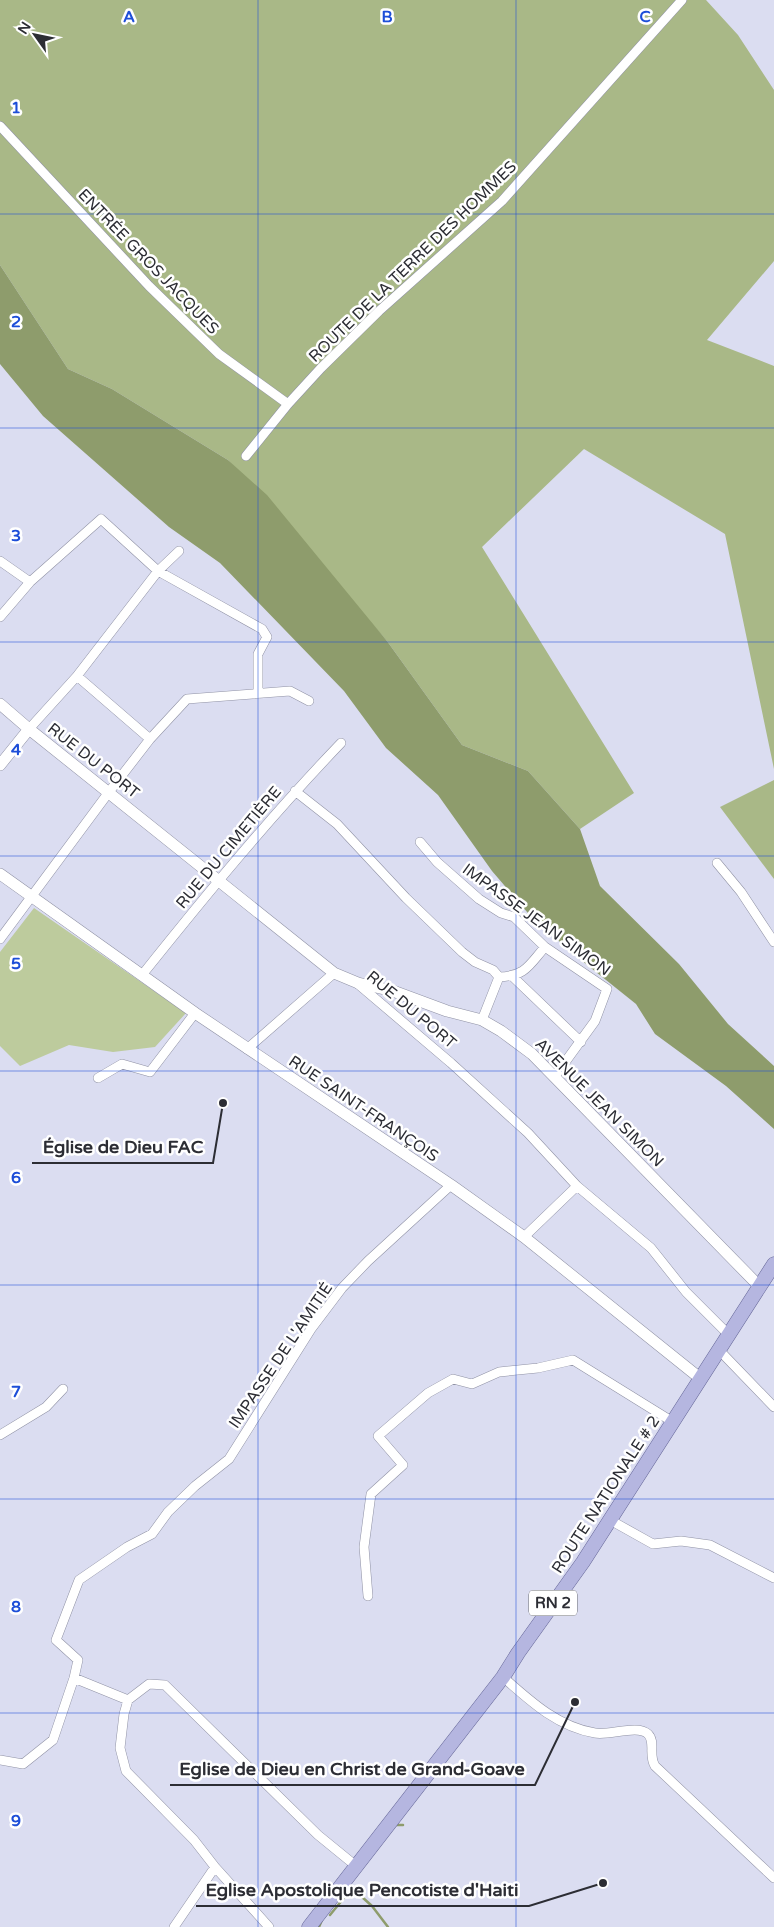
<svg xmlns="http://www.w3.org/2000/svg" width="774" height="1927" viewBox="0 0 774 1927" font-family="'Varela Round',sans-serif">
<style>
.green{fill:#bdcb9d}
.forest{fill:#a9b887}
.water{fill:#8e9c6c}
.lines{fill:none;stroke-linecap:round;stroke-linejoin:round}
.stream{stroke:#8e9c6c;stroke-width:2.5}
.minor-casing{stroke:#9092a5;stroke-width:10}
.tertiary-casing{stroke:#9092a5;stroke-width:12}
.primary-casing{stroke:#656697;stroke-width:15}
.minor{stroke:#fff;stroke-width:9}
.tertiary{stroke:#fff;stroke-width:11}
.primary{stroke:#b5b6e0;stroke-width:14}
.grid{fill:none;stroke:#1d4ed8;stroke-width:1;stroke-opacity:0.55}
.labels{text-anchor:middle;stroke-width:5;stroke-linejoin:round;paint-order:stroke}
.shield{fill:#fff;stroke:#6b6c71;stroke-width:1}
.shield-label{font-size:15px;font-weight:bold;fill:#2c2d34}
.street-label{font-size:16px;fill:#2c2d34;stroke:#fff}
.grid-label{font-size:16px;text-anchor:middle;font-weight:bold;fill:#1d4ed8;stroke:#fff;stroke-width:5;stroke-linejoin:round;paint-order:stroke}
.leader{fill:none;stroke:#2c2d34;stroke-width:2}
.callout-dot{fill:#2c2d34;stroke:#fff;stroke-width:2}
.callout-label{font-size:18px;text-anchor:middle;font-weight:bold;fill:#2c2d34;stroke:#fff;stroke-width:5;stroke-linejoin:round;paint-order:stroke}
</style>
<rect width="100%" height="100%" fill="#dbddf1"/>
<!-- green -->
<path class="green" d="M34,908L186,1013L155,1047L113,1052L69,1045L20,1066L0,1046V952Z"/>
<!-- forest -->
<path class="forest" d="M0,0H706L738,35L774,90V261L707,340L774,366V769L725,534L584,449L482,547L634,793L580,829L528,771L462,745L387,641L228,460L112,389L68,369L0,265Z
M774,780V879L720,807Z"/>
<!-- water -->
<path class="water" d="M0,265L68,369L112,389L228,460L267,495L387,641L462,745L528,771L580,829L600,886L679,964L728,1024L774,1066V1129L726,1086L655,1034L636,1004L586,964L533,919L492,871L438,795L386,748L344,691L220,563L169,527L43,416L0,364Z"/>
<g class="lines">
<!-- stream -->
<path class="stream" d="M395,1825H403
M330,1915L352,1888L372,1906L388,1927
M319,1927L322,1920"/>
<defs>
<path id="minor" d="M0,126L149,286L219,354L288,404
M246,456L288,404L321,368L379,311L502,201L682,0
M0,561L30,582
M0,617L30,582L101,519L158,571L262,629L267,637L258,654V694
M77,676L150,739
M29,729L77,676L158,571L179,551
M295,791L337,824L406,898L462,952L475,962L493,970L499,977
M420,842L437,862L479,899L501,913L514,917L545,947L607,989L595,1021L555,1076
M717,863L741,892L774,942
M0,939L109,792L150,739L187,699L290,691L309,701
M142,975C206,895 270,817 341,743
M512,976L581,1042
M358,984L451,1063L528,1133L577,1186L651,1248L686,1292L729,1335
M482,1020L499,977C526,976 529,965 545,947
M247,1049L334,973
M98,1078L122,1064L150,1072L195,1013
M524,1237L577,1186
M719,1350L774,1407
M0,1435L46,1407L63,1389
M610,1520L653,1544L681,1541L710,1545L774,1578
M368,1596L364,1547L371,1494L403,1465L378,1436L428,1393L453,1379L472,1384L499,1372L538,1368L573,1360L673,1422
M503,1677C530,1701 558,1727 595,1733C609,1736 638,1724 648,1734C656,1742 648,1755 655,1766L774,1878
M74,1678L128,1700L149,1684L165,1685L318,1835L356,1866
M128,1700L124,1714L120,1748L126,1771L194,1840L215,1867L269,1927
M0,1760L23,1764L53,1740L74,1678L78,1660L56,1640L79,1580L127,1547L152,1534L168,1512L195,1486L229,1459L311,1329L342,1288L368,1261L451,1185
M174,1927L215,1867"/>
<path id="tertiary" d="M0,704L29,729L334,973L358,983L393,991L447,1011L482,1020L501,1031L532,1054L759,1286
M0,765L29,729
M0,874L195,1013L451,1185L524,1237L701,1379"/>
<path id="primary" d="M309,1927L503,1677L518,1653L583,1562L774,1264"/>
</defs>
<!-- minor casing -->
<use href="#minor" class="minor-casing"/>
<!-- tertiary casing -->
<use href="#tertiary" class="tertiary-casing"/>
<!-- primary casing -->
<use href="#primary" class="primary-casing"/>
<!-- minor -->
<use href="#minor" class="minor"/>
<!-- tertiary -->
<use href="#tertiary" class="tertiary"/>
<!-- primary -->
<use href="#primary" class="primary"/>
</g>
<!-- grid -->
<path class="grid" d="M258,0V1927M516,0V1927M0,214H774M0,428H774M0,642H774M0,856H774M0,1071H774M0,1285H774M0,1499H774M0,1713H774"/>
<g class="labels">
<!-- shield labels -->
<rect class="shield" x="529" y="1590.5" width="48" height="25" rx="4"/>
<g class="shield-label">
<text x="553" y="1608">RN 2</text>
</g>
<!-- street labels -->
<g class="street-label">
<text transform="translate(149 261) rotate(46)" y="6">ENTRÉE GROS JACQUES</text>
<text transform="translate(412 261) rotate(-44)" y="6">ROUTE DE LA TERRE DES HOMMES</text>
<text transform="translate(94 760) rotate(38)" y="6">RUE DU PORT</text>
<text transform="translate(228 847) rotate(-50)" y="6">RUE DU CIMETIÈRE</text>
<text transform="translate(537 919) rotate(36)" y="6">IMPASSE JEAN SIMON</text>
<text transform="translate(412 1009) rotate(40)" y="6">RUE DU PORT</text>
<text transform="translate(600 1102) rotate(45)" y="6">AVENUE JEAN SIMON</text>
<text transform="translate(364 1108) rotate(34)" y="6">RUE SAINT-FRANÇOIS</text>
<text transform="translate(280 1355) rotate(-56)" y="6">IMPASSE DE L'AMITIÉ</text>
<text transform="translate(605 1494) rotate(-57)" y="6">ROUTE NATIONALE # 2</text>
</g>
</g>
<g class="grid-label">
<text x="129" y="22">A</text>
<text x="387" y="22">B</text>
<text x="645" y="22">C</text>
<text x="16" y="113">1</text>
<text x="16" y="327">2</text>
<text x="16" y="541">3</text>
<text x="16" y="755">4</text>
<text x="16" y="969">5</text>
<text x="16" y="1183">6</text>
<text x="16" y="1397">7</text>
<text x="16" y="1612">8</text>
<text x="16" y="1826">9</text>
</g>
<!-- callouts -->
<path class="leader" d="M223 1103L213 1163H32M575 1702L535 1785H170M603 1883L529 1906H196"/>
<g class="callout-dot">
<circle cx="223" cy="1103" r="5"/>
<circle cx="575" cy="1702" r="5"/>
<circle cx="603" cy="1883" r="5"/>
</g>
<g class="callout-label">
<text x="123" y="1153">Église de Dieu FAC</text>
<text x="352" y="1775">Eglise de Dieu en Christ de Grand-Goave</text>
<text x="362" y="1896">Eglise Apostolique Pencotiste d'Haiti</text>
</g>
<!-- north arrow -->
<g transform="translate(35 35) rotate(303)" stroke="#ffffff" stroke-width="4" paint-order="stroke">
<path d="M0-4L9 19L0 12L-9 19Z" fill="#2c2d34"/>
<text y="-8" font-size="14" font-weight="bold" text-anchor="middle" fill="#2c2d34">N</text>
</g>
</svg>
